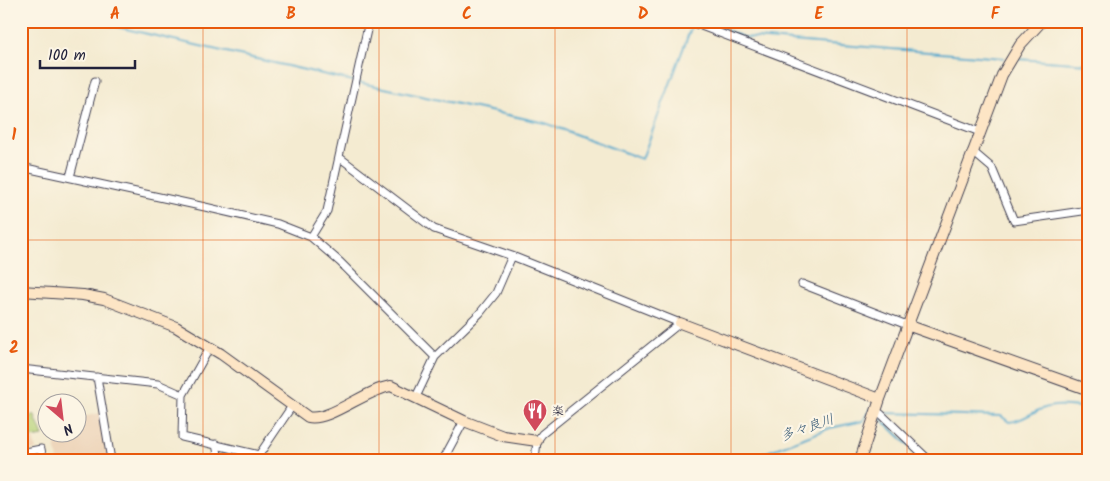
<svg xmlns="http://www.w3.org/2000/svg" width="1110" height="481" viewBox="0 0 1110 481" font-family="Kalam,'Klee One',sans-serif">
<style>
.built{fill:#eed6bb}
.green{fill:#b6d177;stroke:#6c7a59}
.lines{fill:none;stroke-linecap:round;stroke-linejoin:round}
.stream{stroke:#50a8cd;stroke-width:2}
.street-casing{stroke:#424052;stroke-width:9}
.secondary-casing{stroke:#424052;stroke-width:12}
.street{stroke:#fff;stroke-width:7}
.secondary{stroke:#fde5c5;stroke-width:10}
.grid{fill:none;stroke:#e8590c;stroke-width:1;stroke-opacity:0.55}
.labels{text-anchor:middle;stroke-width:4.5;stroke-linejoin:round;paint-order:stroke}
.poi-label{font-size:12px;fill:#22223b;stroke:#fcf5e5;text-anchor:start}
.water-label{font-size:14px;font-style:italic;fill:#345875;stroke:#fcf5e5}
.neatline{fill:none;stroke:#e8590c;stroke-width:2}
.grid-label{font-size:16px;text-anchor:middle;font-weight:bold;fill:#e8590c}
</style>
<rect width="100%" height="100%" fill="#fcf5e5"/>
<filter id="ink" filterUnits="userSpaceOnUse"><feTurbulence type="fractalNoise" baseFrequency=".02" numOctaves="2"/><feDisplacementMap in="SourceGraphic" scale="10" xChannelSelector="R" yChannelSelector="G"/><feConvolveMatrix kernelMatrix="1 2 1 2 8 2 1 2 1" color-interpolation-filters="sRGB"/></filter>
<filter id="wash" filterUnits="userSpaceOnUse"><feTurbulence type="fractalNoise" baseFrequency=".0096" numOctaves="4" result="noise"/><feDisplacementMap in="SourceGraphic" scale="20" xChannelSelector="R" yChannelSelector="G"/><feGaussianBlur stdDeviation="1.12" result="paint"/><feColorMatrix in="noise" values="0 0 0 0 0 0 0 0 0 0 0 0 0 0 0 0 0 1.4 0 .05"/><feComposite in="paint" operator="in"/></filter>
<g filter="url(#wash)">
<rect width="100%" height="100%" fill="#f4ebd1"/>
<!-- built -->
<path class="built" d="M100,413L108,460H58L53,434H78V418Z
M33,438L36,450L21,452V440Z"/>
<!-- green -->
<path class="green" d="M34,414L43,436L21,440V423Z"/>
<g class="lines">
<!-- stream -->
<path class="stream" d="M91,21L353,81
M702,21L743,37L1003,58
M1017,59L1089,64
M357,82L545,123L642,159L692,25
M887,413L1001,416L1009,422C1022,421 1030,413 1042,409C1056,403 1074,407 1089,408
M880,418L924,460
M746,460L830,428L863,421L870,409"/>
</g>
</g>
<g filter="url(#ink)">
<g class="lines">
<defs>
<path id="street" d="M688,21L980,132
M972,151L992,168L1014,221L1089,210
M339,157L434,229L512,256L680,323L542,434L537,441L535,460
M21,167L205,207L278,224L311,237L340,262L435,357
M70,177L95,81
M311,237L327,211L369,21
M802,284L907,325
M21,369L158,384L183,395L182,437L259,455
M97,377L111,460
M183,395L210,347
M416,397L435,357L480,313L496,293L512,256
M876,411L881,414L929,460
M216,444L219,460
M21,453L41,449L43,460
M258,460L259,455L292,406
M443,460L464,421"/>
<path id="secondary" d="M21,291L83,295L104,299L176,327L221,354L308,417C329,422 365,390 391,386L464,421L503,436L537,441
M680,323L880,399
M907,325L1089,390
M860,460L880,399L1002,75L1020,45L1042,21"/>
</defs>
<!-- street casing -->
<use href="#street" class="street-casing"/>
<!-- secondary casing -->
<use href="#secondary" class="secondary-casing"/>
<!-- street -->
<use href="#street" class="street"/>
<!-- secondary -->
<use href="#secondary" class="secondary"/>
</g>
</g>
<!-- grid -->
<path class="grid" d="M203,21V460M379,21V460M555,21V460M731,21V460M907,21V460M21,240H1089"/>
<!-- icons -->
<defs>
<symbol id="restaurant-pin" viewBox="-11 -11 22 30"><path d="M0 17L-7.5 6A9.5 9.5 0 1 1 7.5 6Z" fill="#d1495b" stroke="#fcf5e5"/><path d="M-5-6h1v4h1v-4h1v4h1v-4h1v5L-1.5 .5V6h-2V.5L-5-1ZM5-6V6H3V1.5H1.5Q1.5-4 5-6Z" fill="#fff"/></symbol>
</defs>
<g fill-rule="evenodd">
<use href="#restaurant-pin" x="521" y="397" width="28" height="38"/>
</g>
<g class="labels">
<!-- poi labels -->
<g class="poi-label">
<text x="552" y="415">楽</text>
</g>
<!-- water labels -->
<g class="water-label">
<text transform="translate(807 427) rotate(-19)" y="5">多々良川</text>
</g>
</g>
<!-- margin -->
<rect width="1110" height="481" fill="none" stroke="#fcf5e5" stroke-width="55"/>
<!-- north arrow -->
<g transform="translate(62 418) rotate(152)"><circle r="24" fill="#fcf5e5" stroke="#a5a1a1"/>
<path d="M0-4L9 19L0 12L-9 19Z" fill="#d1495b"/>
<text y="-8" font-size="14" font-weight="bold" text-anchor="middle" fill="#22223b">N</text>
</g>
<!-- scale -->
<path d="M40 60v8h95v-8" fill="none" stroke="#22223b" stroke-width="2.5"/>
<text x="48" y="60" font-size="15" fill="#22223b" stroke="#fcf5e5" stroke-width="4" paint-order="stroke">100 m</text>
<rect x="28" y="28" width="1054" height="426" class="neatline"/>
<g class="grid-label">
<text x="115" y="19">A</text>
<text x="291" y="19">B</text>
<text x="467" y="19">C</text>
<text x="643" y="19">D</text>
<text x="819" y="19">E</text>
<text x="995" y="19">F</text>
<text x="14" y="140">1</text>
<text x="14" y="353">2</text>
</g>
</svg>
